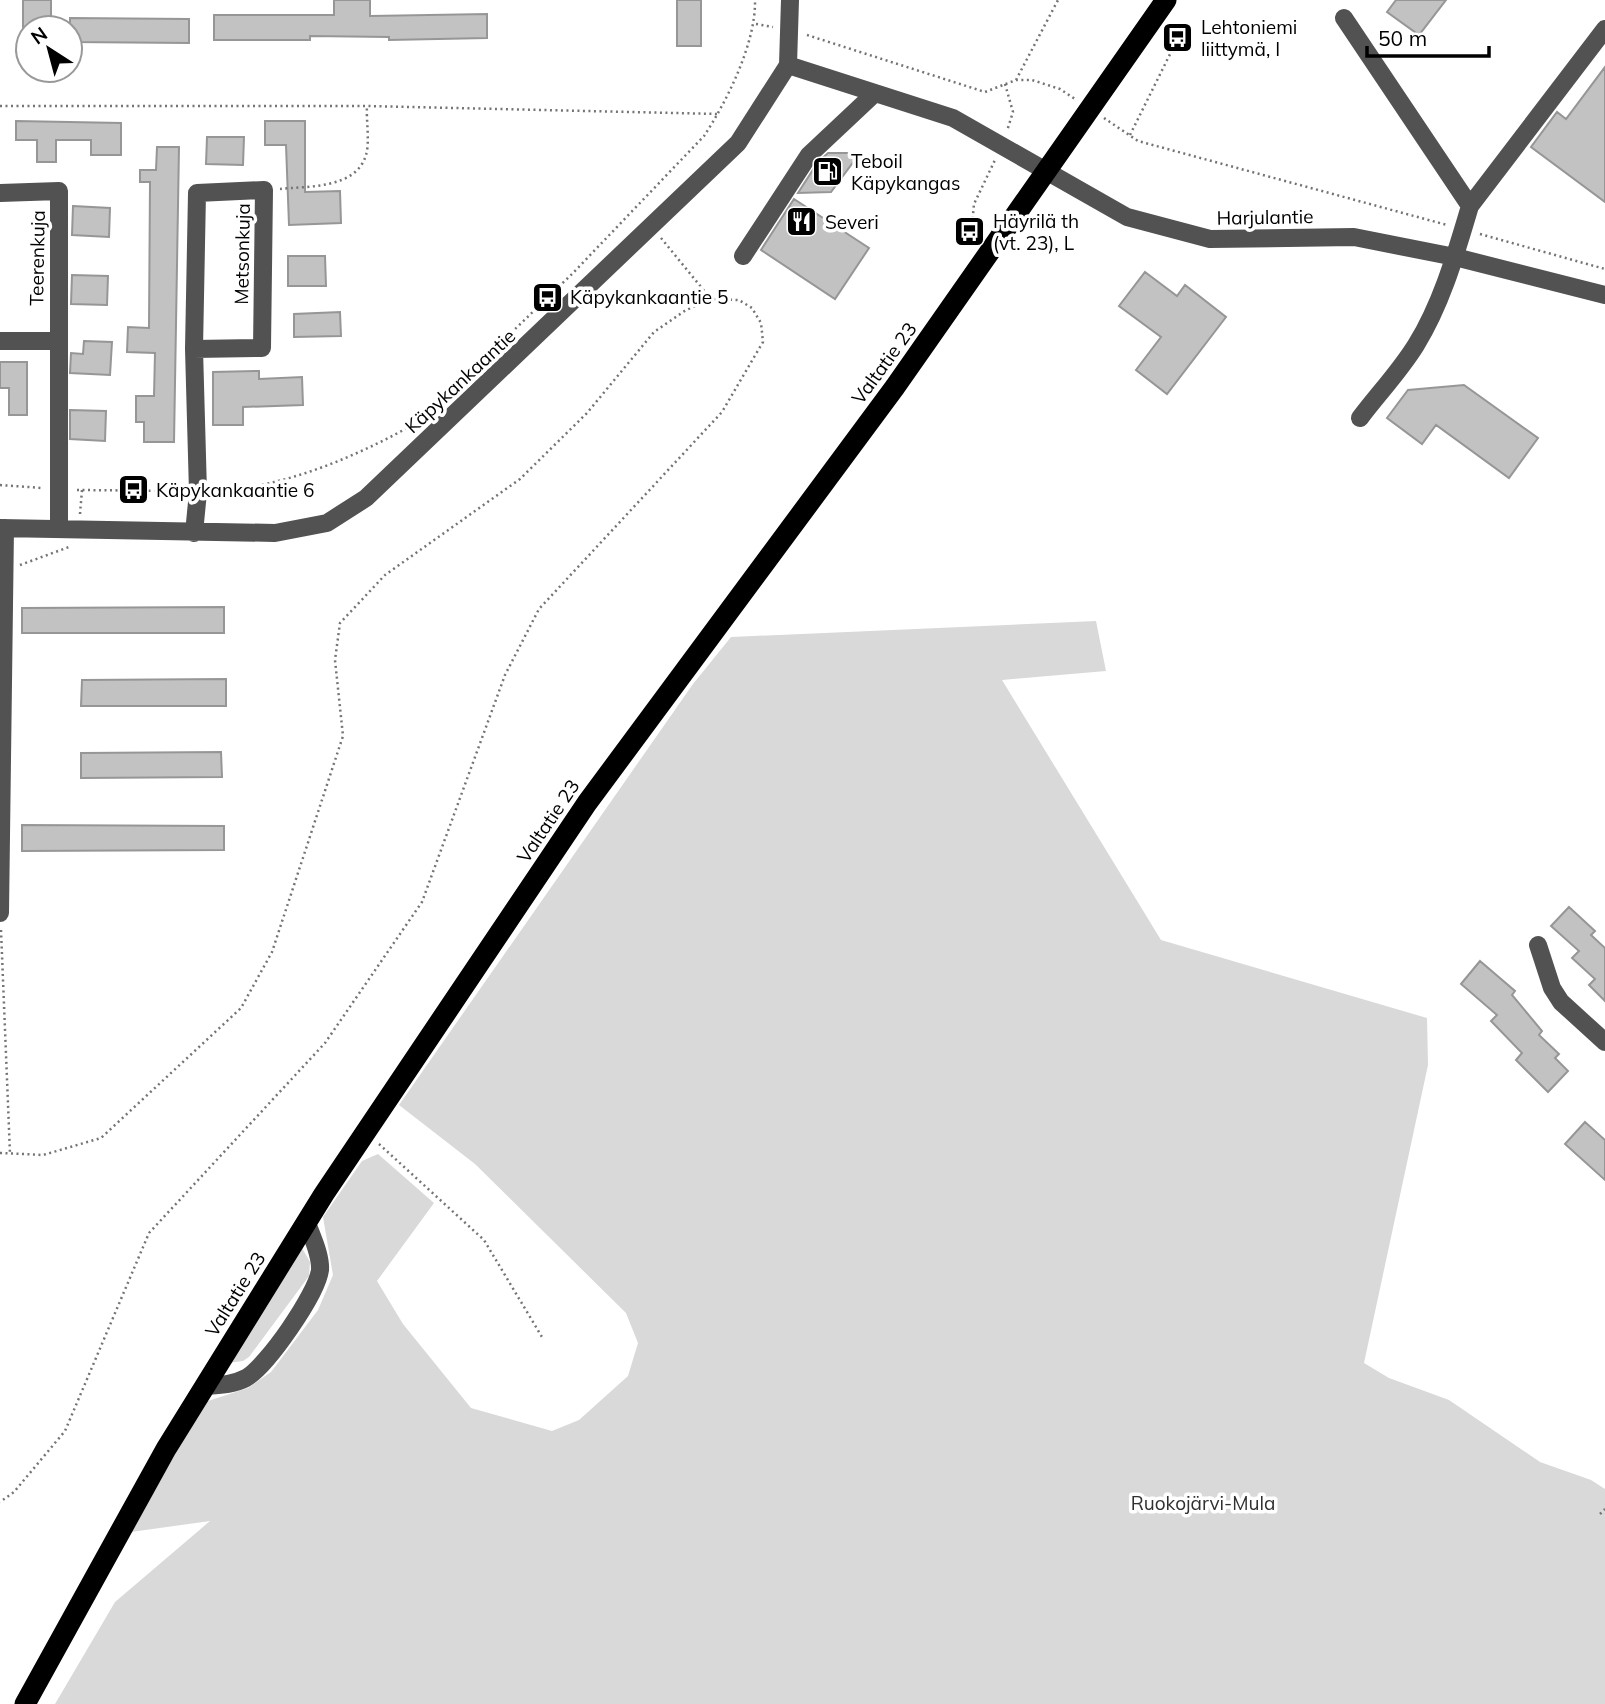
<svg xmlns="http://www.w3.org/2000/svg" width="1605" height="1704" viewBox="0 0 1605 1704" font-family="Mulish,sans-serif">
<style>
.green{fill:#d9d9d9}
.building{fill:#c2c2c2;stroke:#969696;stroke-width:2}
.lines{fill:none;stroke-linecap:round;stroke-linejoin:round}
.path{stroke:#747474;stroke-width:2.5;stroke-dasharray:2 3.5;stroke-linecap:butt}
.minor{stroke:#525252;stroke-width:18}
.highway{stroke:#000;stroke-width:21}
.labels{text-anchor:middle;stroke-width:7;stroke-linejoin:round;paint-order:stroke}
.poi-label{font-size:19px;fill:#000;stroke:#fff;text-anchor:start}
.street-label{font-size:19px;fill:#000;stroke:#fff}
.park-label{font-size:19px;fill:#303030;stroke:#fff}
</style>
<rect width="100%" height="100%" fill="#fff"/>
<!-- green -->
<path class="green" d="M1096,621L1106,671L1002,680L1161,940L1427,1018L1428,1065L1364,1363L1389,1378L1449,1400L1540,1462L1591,1480L1605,1489V1704H55L115,1602L210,1521L131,1532L205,1402L248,1388L271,1372L318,1310L333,1275L323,1217L362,1161L378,1154L434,1203L377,1281L403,1324L471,1408L552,1431L579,1420L628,1376L638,1343L626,1313L475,1164L399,1105L693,684L731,637Z
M302,1248L310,1262L309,1276L249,1357L243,1361L228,1363Z"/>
<!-- building -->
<path class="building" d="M23,0H51V28H23Z
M334,0H370V16L487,14V38L389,40V37L310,36V40H214V15H334Z
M677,0H701V46H677Z
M1396,0H1446L1419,35L1387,12Z
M70,18L189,19V43L70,42Z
M1605,67V202L1531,147L1557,112L1566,119Z
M16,121L121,123V155H91V140H56V162H37V140H16Z
M265,121H305V192L340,191L341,223L289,225L286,145H265Z
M207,137H244L243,165L206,164Z
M157,147H179L174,442H144V422H136V396H154L155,353L127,352L128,327L149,328L150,182H140V170H156Z
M828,153H860L831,192L798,193L818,162Z
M794,199L869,248L835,299L761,250Z
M73,206L110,208L109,237L72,235Z
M288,256H325L326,286H288Z
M1145,272L1177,296L1185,285L1226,317L1167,394L1136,370L1161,337L1119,306Z
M72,275L108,276L107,305L71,304Z
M340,312L341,336L294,337V314Z
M84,341L112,342L110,375L70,373L71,353L83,354Z
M0,362H27V415H9V388H0Z
M259,371V379L302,377L303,405L243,407V425H213V372Z
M1464,385L1538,438L1509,478L1436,425L1422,444L1387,418L1408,390Z
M70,410L106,411L105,441L70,439Z
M224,607V633H22V608Z
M226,679V706H81L82,680Z
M221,752L222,777L81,778V753Z
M22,825L224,826V850L22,851Z
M1569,907L1595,931L1591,935L1605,948V1001L1589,985L1595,979L1572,958L1579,951L1551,926Z
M1480,961L1515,991L1512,995L1542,1031L1539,1035L1559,1054L1555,1058L1568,1071L1548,1092L1516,1060L1522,1053L1491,1021L1497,1015L1461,984Z
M1585,1122L1605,1140V1180L1565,1144Z"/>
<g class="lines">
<!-- path -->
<path class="path" d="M756,24L773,27
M807,35L985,92L1016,80H1032L1060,89L1075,99
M1016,80L1058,0
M1005,84L1013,112L1007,131
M0,106H367L718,114
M1104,118L1138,141L1447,225
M1130,135L1178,38L1175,20
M280,189C308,186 356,189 366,155C370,142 366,120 367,106
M1480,234L1605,269
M661,238L710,298
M970,246L974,204L995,160
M448,394L573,273L704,136C727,101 756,43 755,0
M0,485L42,488
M77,490L182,491
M213,491C285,488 361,455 423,419
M80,514L82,490
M20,565L69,547
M1,930L10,1154
M379,1144L484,1240L542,1337
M0,1153L43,1155L101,1138L241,1008L272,952L343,736L335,660L340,623L385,575L520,479L587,413L654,332L686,310L711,299L739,300L752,308L761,323L763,342L722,412L539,609L505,675L422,902L325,1043L149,1233L65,1431L14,1492L0,1502
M1600,1514L1605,1509"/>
<!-- minor -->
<path class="minor" d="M1344,18L1470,206C1456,253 1442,303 1416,345C1400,371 1378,394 1360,418
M788,65L953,118L1127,217L1210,239L1354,237L1455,257L1605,295
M0,193L59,191V527
M1470,206L1605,29
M743,256L809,155L875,93
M0,341H57
M0,528L275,533L327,523L366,498L738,143L788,65L790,0
M194,533L198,492L194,349L197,193L264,190L262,348L194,349
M0,913L5,528
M1538,945L1552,988L1561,1002L1605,1042
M204,1386C218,1385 233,1385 246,1378C267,1366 317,1294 320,1270C321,1255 312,1237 307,1223"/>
<!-- highway -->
<path class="highway" d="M25,1704L166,1449L324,1194L587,803L895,387L1166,0"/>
</g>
<!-- icons -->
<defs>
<symbol id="bus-square" viewBox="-11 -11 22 22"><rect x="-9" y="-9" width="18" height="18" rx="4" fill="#000" stroke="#fff"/><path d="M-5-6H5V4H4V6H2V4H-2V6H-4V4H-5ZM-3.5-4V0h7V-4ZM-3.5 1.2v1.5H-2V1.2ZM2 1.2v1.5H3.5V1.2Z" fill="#fff"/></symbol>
<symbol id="fuel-square" viewBox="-11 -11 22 22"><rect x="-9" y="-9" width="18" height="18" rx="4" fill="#000" stroke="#fff"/><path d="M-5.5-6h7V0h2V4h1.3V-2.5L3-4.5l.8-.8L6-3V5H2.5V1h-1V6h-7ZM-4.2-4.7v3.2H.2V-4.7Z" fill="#fff"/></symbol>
<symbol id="restaurant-square" viewBox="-11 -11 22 22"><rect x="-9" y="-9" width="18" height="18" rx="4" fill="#000" stroke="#fff"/><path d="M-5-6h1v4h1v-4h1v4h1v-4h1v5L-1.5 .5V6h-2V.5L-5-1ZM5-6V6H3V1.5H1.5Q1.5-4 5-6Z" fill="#fff"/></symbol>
</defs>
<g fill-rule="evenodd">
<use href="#bus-square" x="1160" y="20" width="35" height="35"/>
<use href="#fuel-square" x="810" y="154" width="35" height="35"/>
<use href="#restaurant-square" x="784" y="204" width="35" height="35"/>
<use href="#bus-square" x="952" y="214" width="35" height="35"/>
<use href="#bus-square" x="530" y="280" width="35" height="35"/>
<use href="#bus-square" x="116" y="472" width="35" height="35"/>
</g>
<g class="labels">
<!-- poi labels -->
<g class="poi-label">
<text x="1201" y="34">Lehtoniemi<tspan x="1201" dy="22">liittymä, I</tspan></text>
<text x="851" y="168">Teboil<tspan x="851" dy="22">Käpykangas</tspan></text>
<text x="993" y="228">Häyrilä th<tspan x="993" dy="22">(vt. 23), L</tspan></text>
<text x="825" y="229">Severi</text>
<text x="570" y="304">Käpykankaantie 5</text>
<text x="156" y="497">Käpykankaantie 6</text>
</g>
<!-- street labels -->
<g class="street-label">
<text transform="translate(1265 217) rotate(-1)" y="7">Harjulantie</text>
<text transform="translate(242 254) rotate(-89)" y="7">Metsonkuja</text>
<text transform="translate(37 258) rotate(-89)" y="7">Teerenkuja</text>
<text transform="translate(884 363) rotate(-54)" y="7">Valtatie 23</text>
<text transform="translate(460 381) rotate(-43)" y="7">Käpykankaantie</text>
<text transform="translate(548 821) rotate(-56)" y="7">Valtatie 23</text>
<text transform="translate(235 1294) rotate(-58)" y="7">Valtatie 23</text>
</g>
<!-- park labels -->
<g class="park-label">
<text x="1203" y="1510">Ruokojärvi-Mula</text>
</g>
</g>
<!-- north arrow -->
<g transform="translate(49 49) rotate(324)"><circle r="33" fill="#ffffff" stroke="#999999" stroke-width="2"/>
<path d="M0-5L12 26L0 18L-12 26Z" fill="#000000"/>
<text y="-10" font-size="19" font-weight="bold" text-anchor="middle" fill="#000000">N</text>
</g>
<!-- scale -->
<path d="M1367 46v10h122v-10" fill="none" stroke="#000000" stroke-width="3.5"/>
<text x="1378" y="46" font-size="21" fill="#000000" stroke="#ffffff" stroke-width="5" paint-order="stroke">50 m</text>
</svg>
